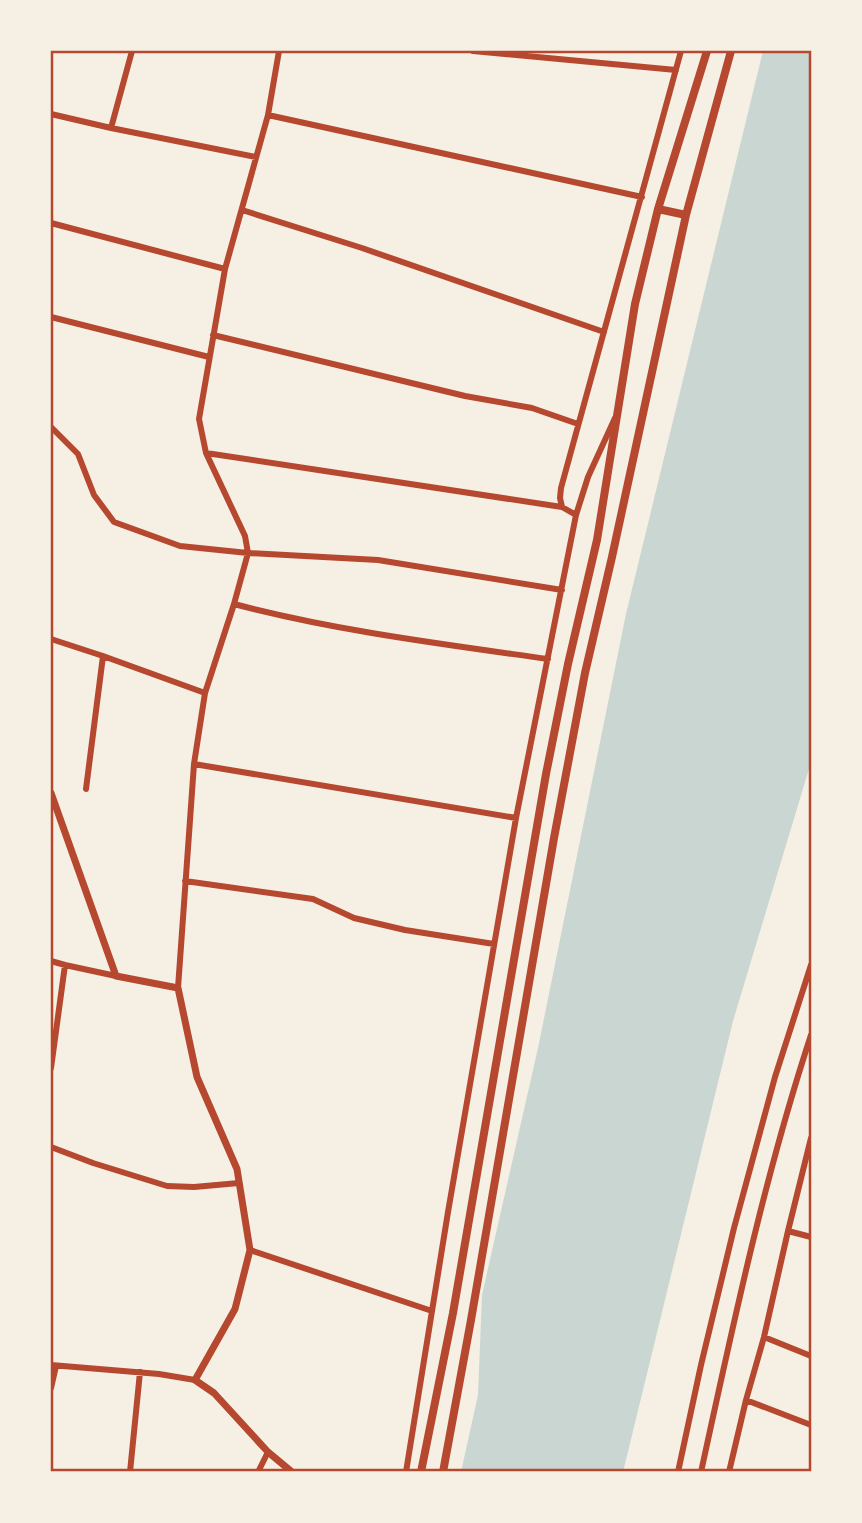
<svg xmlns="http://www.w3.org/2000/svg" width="862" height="1523" viewBox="0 0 862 1523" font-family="Karla,sans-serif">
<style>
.water{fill:#c9d6d2}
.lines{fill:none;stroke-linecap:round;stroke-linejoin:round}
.minor{stroke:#b5482f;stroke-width:6}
.tertiary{stroke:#b5482f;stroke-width:7}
.secondary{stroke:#b5482f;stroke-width:8}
.neatline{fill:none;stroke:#b5482f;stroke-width:2.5}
</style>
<rect width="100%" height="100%" fill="#f6efe4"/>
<!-- water -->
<path class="water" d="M763,51H811V762L733,1021L623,1472H461L478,1395L482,1295L538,1048L626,614Z"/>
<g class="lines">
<!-- minor -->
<path class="minor" d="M473,51L676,70
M51,114L111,128L256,157
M268,115L642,197
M111,128L132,51
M242,210L362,248L604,332
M51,223L225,269
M51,317L209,357
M213,335L465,396L532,408L578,424
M51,427L78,454L94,495L114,522L180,546L248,553L378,560L562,590
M206,453L562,507
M576,515L562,507L560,498L561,488L681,51
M234,604C337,631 442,644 548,659
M51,639L103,656L205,693
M194,764L516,818
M86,789L103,656
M185,881L313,899L354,918L405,930L494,944
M51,961L65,965L116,976
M178,988L194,764L205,693L234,604L248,553L245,536L206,453L199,419L225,269L268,115L279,51
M51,1068L65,965
M51,1147L93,1163L167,1186L194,1187L239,1183
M788,1231L811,1237
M250,1250L432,1311
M764,1337L811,1356
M51,1365L159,1374L195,1380
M51,1388L56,1366
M746,1400L811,1425
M130,1472L140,1372
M258,1472L268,1452
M406,1472L448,1212L516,818L576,515L588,477L615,418
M678,1472L701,1365L734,1228L775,1077L811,965
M701,1472C733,1325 764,1178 811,1035
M729,1472L746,1400L764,1337L788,1231L811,1138"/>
<!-- tertiary -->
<path class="tertiary" d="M51,793L116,976L178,988L197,1077L237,1169L250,1250L235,1309L195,1380L214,1393L268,1452L292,1472"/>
<!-- secondary -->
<path class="secondary" d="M658,209L686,215
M421,1472L453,1313L546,774L568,664L597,540L635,304L658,209L707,51
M443,1472L471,1320L554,838L585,673L612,557L686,215L731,51"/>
</g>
<!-- border -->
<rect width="862" height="1523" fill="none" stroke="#f6efe4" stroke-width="105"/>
<rect x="52" y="52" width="758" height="1418" class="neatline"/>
</svg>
